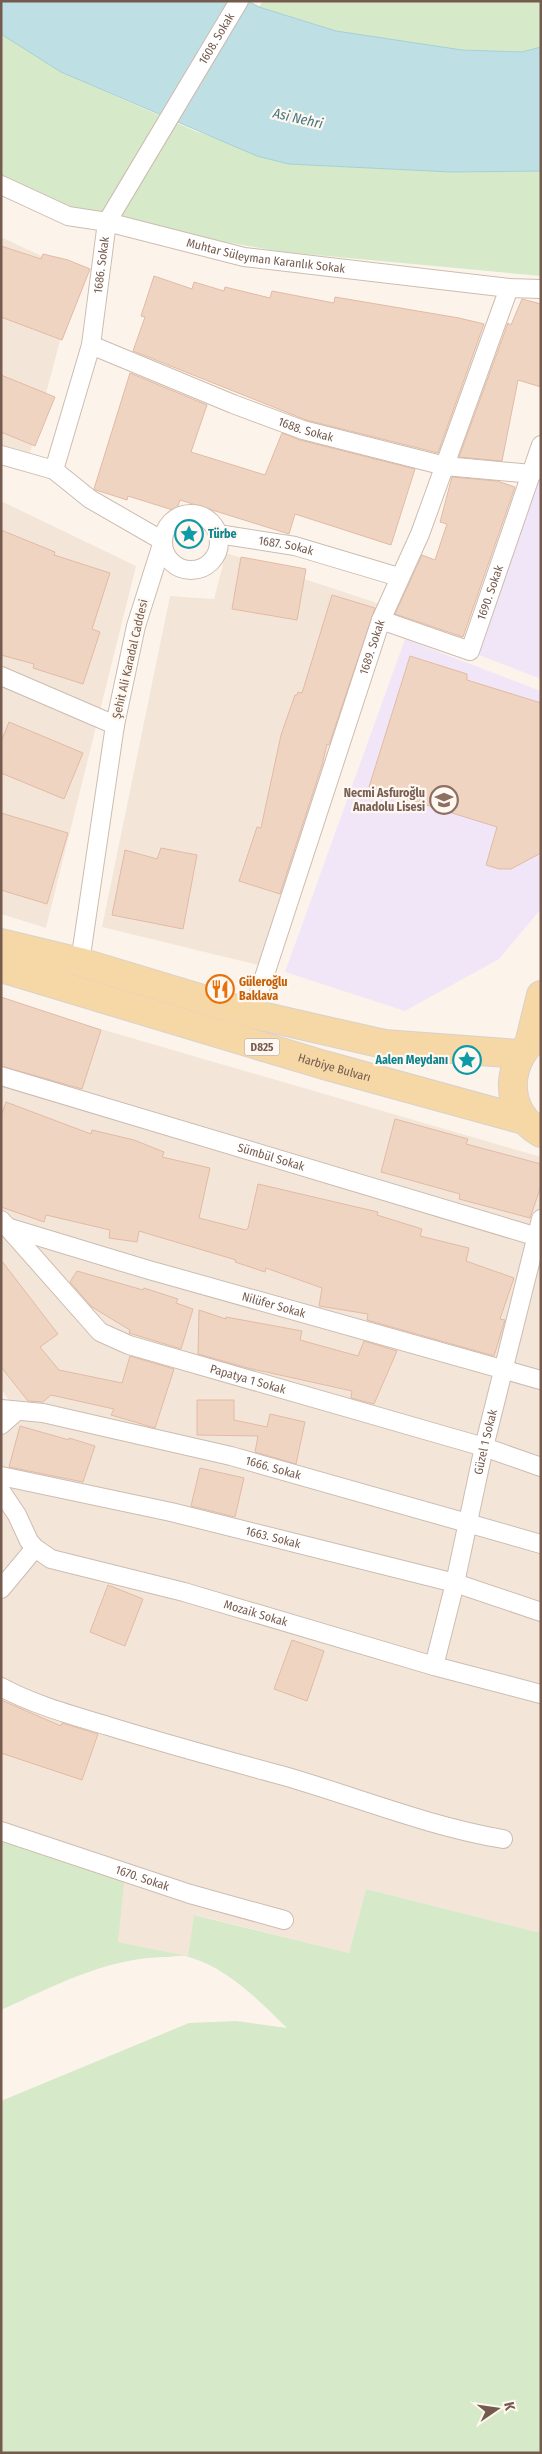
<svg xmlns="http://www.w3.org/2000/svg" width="542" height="2454" viewBox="0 0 542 2454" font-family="'Fira Sans Condensed',sans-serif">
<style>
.residential{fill:#f3e6d8}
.education{fill:#f1e6f8}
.green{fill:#d6e9c8}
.water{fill:#bee0e5;stroke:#a5d0d6}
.building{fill:#f0d4c2;stroke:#e2baa4}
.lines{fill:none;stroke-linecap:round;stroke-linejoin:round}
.street-casing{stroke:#cdbcb0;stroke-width:20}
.primary-casing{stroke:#d8d1cd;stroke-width:30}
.street{stroke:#fff;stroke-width:18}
.primary{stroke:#f6d7a6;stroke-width:28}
.labels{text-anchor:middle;stroke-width:4.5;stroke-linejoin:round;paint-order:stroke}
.shield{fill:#fef8f0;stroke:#9e8a7f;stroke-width:1}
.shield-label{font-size:11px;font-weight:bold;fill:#755b4e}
.street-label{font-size:12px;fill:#755b4e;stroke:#fef8f0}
.culture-label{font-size:12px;font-weight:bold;fill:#0d838f;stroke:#fef8f0;text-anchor:start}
.education-label{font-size:12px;font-weight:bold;fill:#785e54;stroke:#fef8f0;text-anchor:end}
.food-label{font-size:12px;font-weight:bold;fill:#c56008;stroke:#fef8f0;text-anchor:start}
.water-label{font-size:14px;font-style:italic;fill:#457780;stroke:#fef8f0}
</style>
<rect width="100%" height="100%" fill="#fcf4ea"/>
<!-- residential -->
<path class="residential" d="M1,237L78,273L28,461L1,449Z
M1,501L136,566L46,928L1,914Z
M226,553L383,605L266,967L102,927L170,596L214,599Z
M1,1000L541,1157V1933L366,1889L349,1953L195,1915L188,1956L118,1942L1,1835V1401L10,1402L1,1389Z"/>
<!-- education -->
<path class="education" d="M541,473V679L479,655Z
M405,639L541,691V909L499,959L405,1011L285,972Z"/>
<!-- green -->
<path class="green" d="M263,1H541V47L522,52L462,50L336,31L259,7Z
M1,34L61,72L195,131L289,164L451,172L541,171V276L284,252L107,222L1,185Z
M1,1835L124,1882L118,1942L188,1956L194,1915L349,1953L366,1889L541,1933V2453H1V2101L189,2023L236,2021L287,2028C258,2000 229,1969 189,1957C182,1954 171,1957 163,1957C104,1959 54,1986 1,2010Z"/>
<!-- water -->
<path class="water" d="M1,1H248L259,7L336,31L462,50L522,52L541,47V171L451,172L289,164L257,156L61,72L1,34Z"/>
<!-- building -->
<path class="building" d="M1,246L41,259L43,254L68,260L90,269L62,340L1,317Z
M154,276L192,289L194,282L224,291L225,287L270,298L272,291L334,303L335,297L459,318L484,324L438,453L306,420L133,351L145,317L141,316Z
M522,299L541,304V387L518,380L502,461L459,457L508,323L511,325Z
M130,373L207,405L191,452L265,475L282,433L300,440L415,469L391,545L295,514L289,534L180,500L176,511L128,496L127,500L96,490L94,489Z
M1,375L55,397L35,446L1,432Z
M452,477L497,481L515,487L463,637L395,614L422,555L435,560L447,524L440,522Z
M1,530L55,552L54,555L110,573L92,629L100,632L83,684L33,668L34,664L1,655Z
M241,557L306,569L297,620L232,609Z
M332,595L375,608L329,745L327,744L322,765L280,894L239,881L257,827L261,828L281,735L295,695H297L298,692L302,693Z
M410,656L467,674V680L541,703V853L511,869H499L486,865L497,827L369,787Z
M9,722L83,753L64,799L1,773V742Z
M1,813L68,833L47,904L1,890Z
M161,848L197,855L183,929L112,915L125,850L157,859Z
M1,997L101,1030L82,1089L1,1066Z
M6,1102L91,1134L92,1130L134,1140L164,1152L162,1157L210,1168L199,1218L246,1230L248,1228L258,1184L378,1212L377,1215L422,1229L420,1236L469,1248L466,1261L514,1278L500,1319L505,1320L494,1356L367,1320L368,1314L319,1306L322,1288L266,1268L265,1272L235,1262L236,1260L139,1231L137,1242L109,1238L110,1230L46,1215L44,1222L1,1207V1116Z
M395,1119L468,1139L466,1144L541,1164V1186L530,1218L459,1199L460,1194L381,1172Z
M1,1260L58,1334L40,1347L59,1370L122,1383L130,1356L174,1369L155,1428L111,1415L114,1409L51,1395L43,1402L28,1401L1,1367Z
M77,1271L143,1290L144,1288L178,1299L176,1303L193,1309L181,1349L129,1333L130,1330L92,1307L70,1282Z
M199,1310L226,1319V1317L302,1331L300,1340L358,1356L364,1341L397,1351L374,1404L351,1398L352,1391L248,1368L198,1354Z
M197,1400H234V1420L267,1427L270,1414L305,1422L296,1464L255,1452L258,1436L197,1435Z
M20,1426L69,1440V1438L95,1446L83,1482L9,1467Z
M200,1468L244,1478L235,1517L191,1506Z
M108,1585L143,1599L125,1646L90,1632Z
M292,1640L324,1651L307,1701L274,1689Z
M1,1700L61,1726L62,1723L98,1734L82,1780L1,1753Z"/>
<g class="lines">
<defs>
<g id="street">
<path id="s1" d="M1,185L68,216L107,222L244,257L509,288L541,289"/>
<path id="s2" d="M91,345L233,404L303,430L445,466L532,474"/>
<path d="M1,455L54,470L90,499L163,541L136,626L115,725L80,962"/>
<path id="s3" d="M54,470L91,345L107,222L239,1"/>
<circle cx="191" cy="542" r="28"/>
<path id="s4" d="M218,534L295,546L399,577"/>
<path id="s5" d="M381,620L470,651L541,445"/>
<path d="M1,676L115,725"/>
<path id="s6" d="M252,1014L381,620L420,534L509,288"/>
<path id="s7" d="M1,1076L541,1238"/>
<path id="s8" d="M1,1220L100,1332L129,1345L484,1447L541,1467"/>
<path id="s9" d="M7,1227L149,1270L541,1380"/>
<path id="s10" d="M1,1409L43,1413L231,1456L541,1544"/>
<path d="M1,1425L17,1411"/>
<path id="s11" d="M1,1476L171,1512L455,1583L541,1612"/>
<path id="s12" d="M1,1491L17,1515L29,1541L35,1548L51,1559L184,1592L434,1666L541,1694"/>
<path d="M1,1589L35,1548"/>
<path id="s13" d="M434,1666L455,1583L484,1447L541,1219"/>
<path d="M1,1687C34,1705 72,1715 108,1726C166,1744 225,1760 284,1776C357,1797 427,1826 503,1839"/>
<path id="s14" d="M1,1831L190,1894L284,1920"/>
</g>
<g id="primary">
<path d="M1,943L80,962L252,1014L384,1044L519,1054"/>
<path id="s15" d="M1,968L324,1065L524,1120"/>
<path d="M541,1034C506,1057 501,1110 541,1133"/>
<path d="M530,1040L541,995"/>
</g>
</defs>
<!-- street casing -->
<use href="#street" class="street-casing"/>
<!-- primary casing -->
<use href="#primary" class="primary-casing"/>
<!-- street -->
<use href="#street" class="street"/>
<!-- primary -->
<use href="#primary" class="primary"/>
</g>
<!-- icons -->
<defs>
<symbol id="sight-ring" viewBox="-11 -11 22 22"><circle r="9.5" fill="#fef8f0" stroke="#0f9aa8" stroke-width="1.5"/><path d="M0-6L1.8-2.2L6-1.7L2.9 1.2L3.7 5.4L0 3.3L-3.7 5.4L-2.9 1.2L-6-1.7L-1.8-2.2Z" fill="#0f9aa8"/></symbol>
<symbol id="school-ring" viewBox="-11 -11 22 22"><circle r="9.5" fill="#fef8f0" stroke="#8d6e63" stroke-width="1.5"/><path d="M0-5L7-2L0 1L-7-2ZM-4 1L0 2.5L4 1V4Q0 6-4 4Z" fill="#8d6e63"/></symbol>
<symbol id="restaurant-ring" viewBox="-11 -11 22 22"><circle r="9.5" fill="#fef8f0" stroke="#e8710a" stroke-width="1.5"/><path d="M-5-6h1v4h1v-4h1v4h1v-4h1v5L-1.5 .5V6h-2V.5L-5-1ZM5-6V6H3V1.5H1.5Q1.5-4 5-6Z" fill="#e8710a"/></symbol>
</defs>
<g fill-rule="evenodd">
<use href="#sight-ring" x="173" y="518" width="32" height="32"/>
<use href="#school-ring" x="428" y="784" width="32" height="32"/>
<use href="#restaurant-ring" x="204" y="973" width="32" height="32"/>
<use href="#sight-ring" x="451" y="1044" width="32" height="32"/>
</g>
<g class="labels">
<!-- shield labels -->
<rect class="shield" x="244.5" y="1038.5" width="35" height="17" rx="4"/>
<g class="shield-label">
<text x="262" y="1051">D825</text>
</g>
<!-- street labels -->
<g class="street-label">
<text dy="4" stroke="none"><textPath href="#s3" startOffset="468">1608. Sokak</textPath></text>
<text dy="4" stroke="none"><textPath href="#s1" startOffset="276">Muhtar Süleyman Karanlık Sokak</textPath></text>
<text dy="4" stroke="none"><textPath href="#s3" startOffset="211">1686. Sokak</textPath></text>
<text dy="4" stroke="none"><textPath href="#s2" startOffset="231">1688. Sokak</textPath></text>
<text dy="4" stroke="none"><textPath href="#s4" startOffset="69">1687. Sokak</textPath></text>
<text dy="4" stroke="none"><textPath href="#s5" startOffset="156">1690. Sokak</textPath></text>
<text dy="4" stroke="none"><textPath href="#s6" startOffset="386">1689. Sokak</textPath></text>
<text transform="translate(130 659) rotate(-77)" y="4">Şehit Ali Karadal Caddesi</text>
<text dy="4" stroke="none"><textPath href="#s15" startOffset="348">Harbiye Bulvarı</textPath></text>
<text dy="4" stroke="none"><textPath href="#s7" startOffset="282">Sümbül Sokak</textPath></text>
<text dy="4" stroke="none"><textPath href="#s9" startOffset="278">Nilüfer Sokak</textPath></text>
<text dy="4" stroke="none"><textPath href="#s8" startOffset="305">Papatya 1 Sokak</textPath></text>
<text dy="4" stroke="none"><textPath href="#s13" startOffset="230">Güzel 1 Sokak</textPath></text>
<text dy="4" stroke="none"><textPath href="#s10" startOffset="279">1666. Sokak</textPath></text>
<text dy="4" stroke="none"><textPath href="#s11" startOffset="279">1663. Sokak</textPath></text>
<text dy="4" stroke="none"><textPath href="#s12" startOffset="298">Mozaik Sokak</textPath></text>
<text dy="4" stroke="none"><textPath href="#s14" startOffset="149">1670. Sokak</textPath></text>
</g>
<!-- culture labels -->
<g class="culture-label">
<text x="208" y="538">Türbe</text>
<text x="448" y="1064" text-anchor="end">Aalen Meydanı</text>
</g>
<!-- education labels -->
<g class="education-label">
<text x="425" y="797">Necmi Asfuroğlu<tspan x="425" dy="14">Anadolu Lisesi</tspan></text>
</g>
<!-- food labels -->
<g class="food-label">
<text x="239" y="986">Güleroğlu<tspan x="239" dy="14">Baklava</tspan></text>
</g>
<!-- water labels -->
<g class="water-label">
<text transform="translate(298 118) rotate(13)" y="5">Asi Nehri</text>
</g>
</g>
<!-- border -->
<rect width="542" height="2454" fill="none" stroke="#755b4e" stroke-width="5"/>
<!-- north arrow -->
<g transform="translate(497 2409) rotate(77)" stroke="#fef8f0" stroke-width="4" paint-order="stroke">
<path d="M0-4L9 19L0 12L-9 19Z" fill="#755b4e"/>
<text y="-8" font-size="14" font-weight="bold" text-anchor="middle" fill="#755b4e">K</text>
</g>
</svg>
